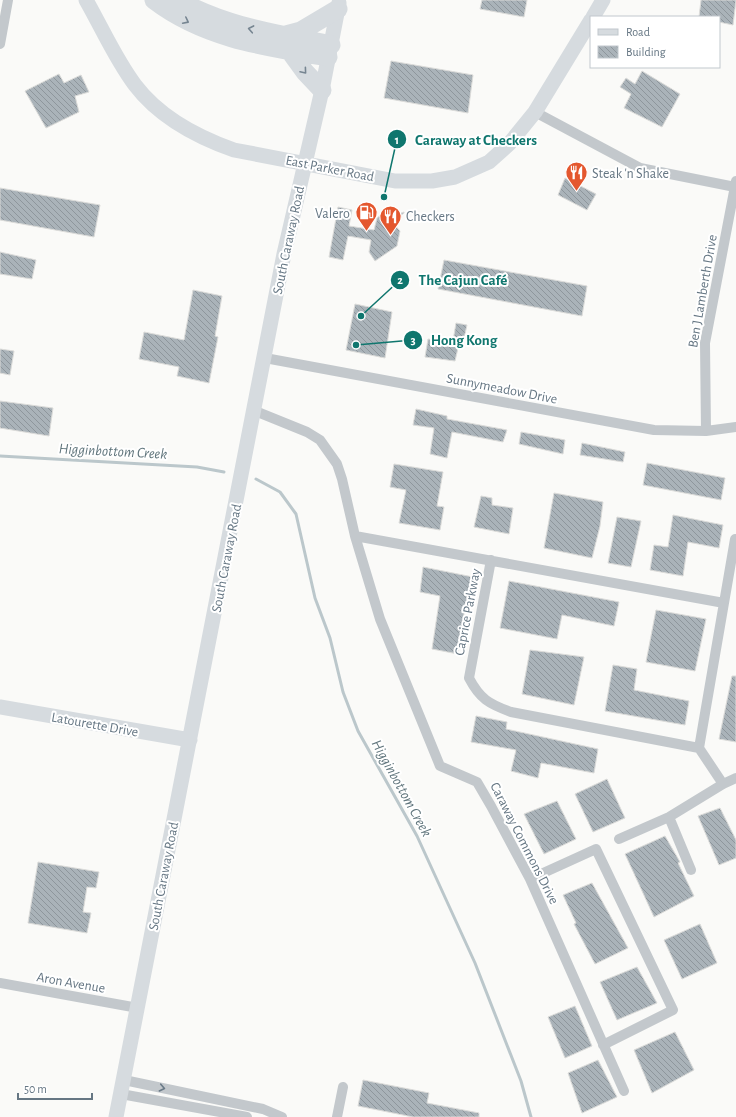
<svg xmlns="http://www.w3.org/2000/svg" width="736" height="1117" viewBox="0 0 736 1117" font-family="'Alegreya Sans',sans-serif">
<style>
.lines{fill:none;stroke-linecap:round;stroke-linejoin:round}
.stream{stroke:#bbc7cb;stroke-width:3}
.building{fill:url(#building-back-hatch);stroke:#dcdcda}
.street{stroke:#c3c8cc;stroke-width:10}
.secondary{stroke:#d6dbdf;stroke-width:15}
.highway{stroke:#d6dbdf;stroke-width:19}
.oneway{stroke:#768591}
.oneway2{stroke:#6a7a87}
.labels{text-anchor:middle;stroke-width:4;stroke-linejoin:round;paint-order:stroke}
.street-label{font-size:14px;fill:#657683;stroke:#fff}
.poi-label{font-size:14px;fill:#657683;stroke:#fff;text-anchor:start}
.water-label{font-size:15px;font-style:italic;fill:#60757c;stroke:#fff}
.leader{fill:none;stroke:#0f766e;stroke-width:1.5}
.callout-dot{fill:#0f766e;stroke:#fff;stroke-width:1.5}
.mark-label{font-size:12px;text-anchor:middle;font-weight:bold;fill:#fff}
.callout-label{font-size:15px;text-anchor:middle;font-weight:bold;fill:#0f766e;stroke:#fff;stroke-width:4;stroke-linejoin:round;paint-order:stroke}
</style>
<defs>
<pattern id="building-back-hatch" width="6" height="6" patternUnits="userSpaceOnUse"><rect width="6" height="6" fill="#aab3b9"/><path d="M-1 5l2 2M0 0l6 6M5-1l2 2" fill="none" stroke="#8e969c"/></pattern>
</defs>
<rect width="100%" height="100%" fill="#fafaf8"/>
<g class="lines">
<!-- stream -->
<path class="stream" d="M0,456L197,467L224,472
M256,479L280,492L296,514L315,598L330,638L343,692L358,731L417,836L475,963L521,1081L531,1117"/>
</g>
<!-- building -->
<path class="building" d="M482,0H527L524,17L480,9Z
M701,0H736L733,25L719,22V17H699Z
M391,61L473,75L468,113L384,98Z
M642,71L680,94L662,127L624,108L631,94L620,87L626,78L635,84Z
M59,74L64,83L81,75L89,92L75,96L79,112L46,128L25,91Z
M565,178L596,194L587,210L558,195Z
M0,188L100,205L94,237L0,220Z
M338,207L352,210L349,226L374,230L377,218L385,212L389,217L404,212V213L392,222L400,231L397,246L375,261L369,252L371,240L348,236L343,260L329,257Z
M0,252L36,260L32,279L0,274Z
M444,260L587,286L582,316L438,289Z
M193,290L222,296L215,336L218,337L209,383L177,376L179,367L139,359L144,332L184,340Z
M355,304L392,312L385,358L346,350Z
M456,323L467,325L463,343L453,341Z
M428,339L459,344L455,361L425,357Z
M0,349L14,351L10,375L0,373Z
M0,401L53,408L49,436L0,428Z
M416,409L447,416V419L507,430L503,442L452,432L447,458L430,454L434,428L413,425Z
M521,432L565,440L563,454L519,444Z
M582,443L625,452L623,462L580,455Z
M647,463L725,478L721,500L643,485Z
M394,464L443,472L437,506L444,507L440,530L399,523L406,490L390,487Z
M554,493L603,502L600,526L592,558L544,548Z
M481,496L492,498V505L513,508L509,534L474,527Z
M673,515L723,525L719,548L688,542L683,576L650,570L654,545L668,547Z
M617,517L641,521L631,567L608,563Z
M423,567L473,577L468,602L466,601L458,654L432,649L440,596L420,592Z
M509,581L619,602L614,626L562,615L557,639L500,628Z
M656,610L706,619L695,671L646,662Z
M530,650L584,657L574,705L522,694Z
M613,665L637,669L634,690L689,701L685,725L605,711Z
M732,676H736V742L719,739Z
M476,716L507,722L506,729L598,749L594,773L541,763L538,778L511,771L516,750L471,742Z
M607,779L625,818L593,832L575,794Z
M557,801L576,839L544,854L524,814Z
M720,808L736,840V858L719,865L698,816Z
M665,836L680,862L678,863L694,896L654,917L625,854Z
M38,862L99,872L96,888L87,887L83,912L91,913L87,933L28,923Z
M592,883L628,948L595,964L574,924L576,923L563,895Z
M700,924L717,963L682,979L664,940Z
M637,967L657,1003L617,1020L600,982Z
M575,1006L592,1046L565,1058L548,1017Z
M675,1032L694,1070L652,1093L634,1050Z
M598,1060L617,1097L582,1113L568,1073Z
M363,1080L429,1093L427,1103L479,1113V1117H413L358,1106Z"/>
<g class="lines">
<!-- street -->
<path class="street" d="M0,44L8,0
M535,112L640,168L735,187
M265,358L654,430L706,431L736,427
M255,411L307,432L320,440L337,464L342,479L355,536L380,619L440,766L477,782L491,806L530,879L624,1091
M706,431L705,343L736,181
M355,536L724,603
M491,560L469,678C480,699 489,704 511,712L699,748L723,784
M699,748L735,539
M669,817L691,870
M619,839L669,817L723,784L736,778
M530,879L596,849L673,1010L603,1045
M0,983L138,1008
M124,1080L263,1109L282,1117
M121,1094L247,1117
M337,1117L343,1087"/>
<!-- secondary -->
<path class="secondary" d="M86,0C102,28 116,60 135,85C160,118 197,137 234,150L395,181H432L455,177L489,162L509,144L535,112L591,20
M593,17L603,0
M0,707L190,740
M116,1117L284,254L322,90L339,3"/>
<!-- highway -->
<path class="highway" d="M154,0C205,39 267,47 328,57
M178,0C226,27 278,34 331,45
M286,35L301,31L338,9
M289,50L305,72L322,90"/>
</g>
<!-- one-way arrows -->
<defs><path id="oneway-chevron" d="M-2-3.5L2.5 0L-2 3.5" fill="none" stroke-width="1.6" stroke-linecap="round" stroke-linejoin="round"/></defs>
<g class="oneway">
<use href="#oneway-chevron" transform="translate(186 21) rotate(27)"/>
<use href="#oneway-chevron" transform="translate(251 29) rotate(-169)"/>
<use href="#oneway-chevron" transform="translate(304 71) rotate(50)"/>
</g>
<use class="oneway2" href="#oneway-chevron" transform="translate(162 1088) rotate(12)"/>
<!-- icons -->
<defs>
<symbol id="restaurant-pin" viewBox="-11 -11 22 30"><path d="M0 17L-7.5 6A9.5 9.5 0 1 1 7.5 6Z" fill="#e4572e" stroke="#fff"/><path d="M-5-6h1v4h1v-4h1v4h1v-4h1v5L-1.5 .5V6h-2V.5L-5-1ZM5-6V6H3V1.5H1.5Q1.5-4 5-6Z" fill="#fff"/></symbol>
<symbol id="fuel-pin" viewBox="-11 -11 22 30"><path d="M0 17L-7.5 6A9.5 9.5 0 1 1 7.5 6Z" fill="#e4572e" stroke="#fff"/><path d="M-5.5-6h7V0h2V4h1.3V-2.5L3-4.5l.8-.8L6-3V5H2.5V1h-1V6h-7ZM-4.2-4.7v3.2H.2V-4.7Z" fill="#fff"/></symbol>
</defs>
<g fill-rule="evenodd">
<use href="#restaurant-pin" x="564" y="160" width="25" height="34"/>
<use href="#fuel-pin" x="354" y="200" width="25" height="34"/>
<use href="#restaurant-pin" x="378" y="204" width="25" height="34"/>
</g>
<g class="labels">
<!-- street labels -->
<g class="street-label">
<text transform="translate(330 168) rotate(11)" y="5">East Parker Road</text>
<text transform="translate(288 240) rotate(-78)" y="5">South Caraway Road</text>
<text transform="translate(702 291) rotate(-80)" y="5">Ben J Lamberth Drive</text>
<text transform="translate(502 388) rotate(11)" y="5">Sunnymeadow Drive</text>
<text transform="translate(226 558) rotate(-79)" y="5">South Caraway Road</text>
<text transform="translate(467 612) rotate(-79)" y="5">Caprice Parkway</text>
<text transform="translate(95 724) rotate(10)" y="5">Latourette Drive</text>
<text transform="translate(525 843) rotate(63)" y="5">Caraway Commons Drive</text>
<text transform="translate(163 876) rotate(-79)" y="5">South Caraway Road</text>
<text transform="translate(71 982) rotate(10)" y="5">Aron Avenue</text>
</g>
<!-- poi labels -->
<g class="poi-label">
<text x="592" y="178">Steak 'n Shake</text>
<text x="350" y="218" text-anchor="end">Valero</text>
<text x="406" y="221">Checkers</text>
</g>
<!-- water labels -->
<g class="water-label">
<text transform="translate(113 451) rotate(3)" y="5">Higginbottom Creek</text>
<text transform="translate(402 788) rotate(61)" y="5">Higginbottom Creek</text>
</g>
</g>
<!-- callouts -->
<path class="leader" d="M384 197L397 139M361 316L400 280M356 345L413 340"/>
<g class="callout-dot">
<circle cx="384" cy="197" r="4"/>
<circle cx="361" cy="316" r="4"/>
<circle cx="356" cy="345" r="4"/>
<circle cx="397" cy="139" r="10"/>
<circle cx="400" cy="280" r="10"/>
<circle cx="413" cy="340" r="10"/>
</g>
<g class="mark-label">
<text x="397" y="144">1</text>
<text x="400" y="284">2</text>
<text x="413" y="344">3</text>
</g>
<g class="callout-label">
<text x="476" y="145">Caraway at Checkers</text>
<text x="463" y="285">The Cajun Café</text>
<text x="464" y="345">Hong Kong</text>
</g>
<!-- legend -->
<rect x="590" y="16" width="130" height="52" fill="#ffffff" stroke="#c1c8cd"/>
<rect x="598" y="29" width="20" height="6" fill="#d6dbdf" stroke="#c1c8cd"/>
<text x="626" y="36" font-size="12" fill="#657683">Road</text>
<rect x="598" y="46" width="20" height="12" fill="url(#building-back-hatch)" stroke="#c1c8cd"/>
<text x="626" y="56" font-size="12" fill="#657683">Building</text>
<!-- scale -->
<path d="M18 1093v6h74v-6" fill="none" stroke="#657683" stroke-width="2"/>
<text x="24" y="1093" font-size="12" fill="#657683" stroke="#ffffff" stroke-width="3" paint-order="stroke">50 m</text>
</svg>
